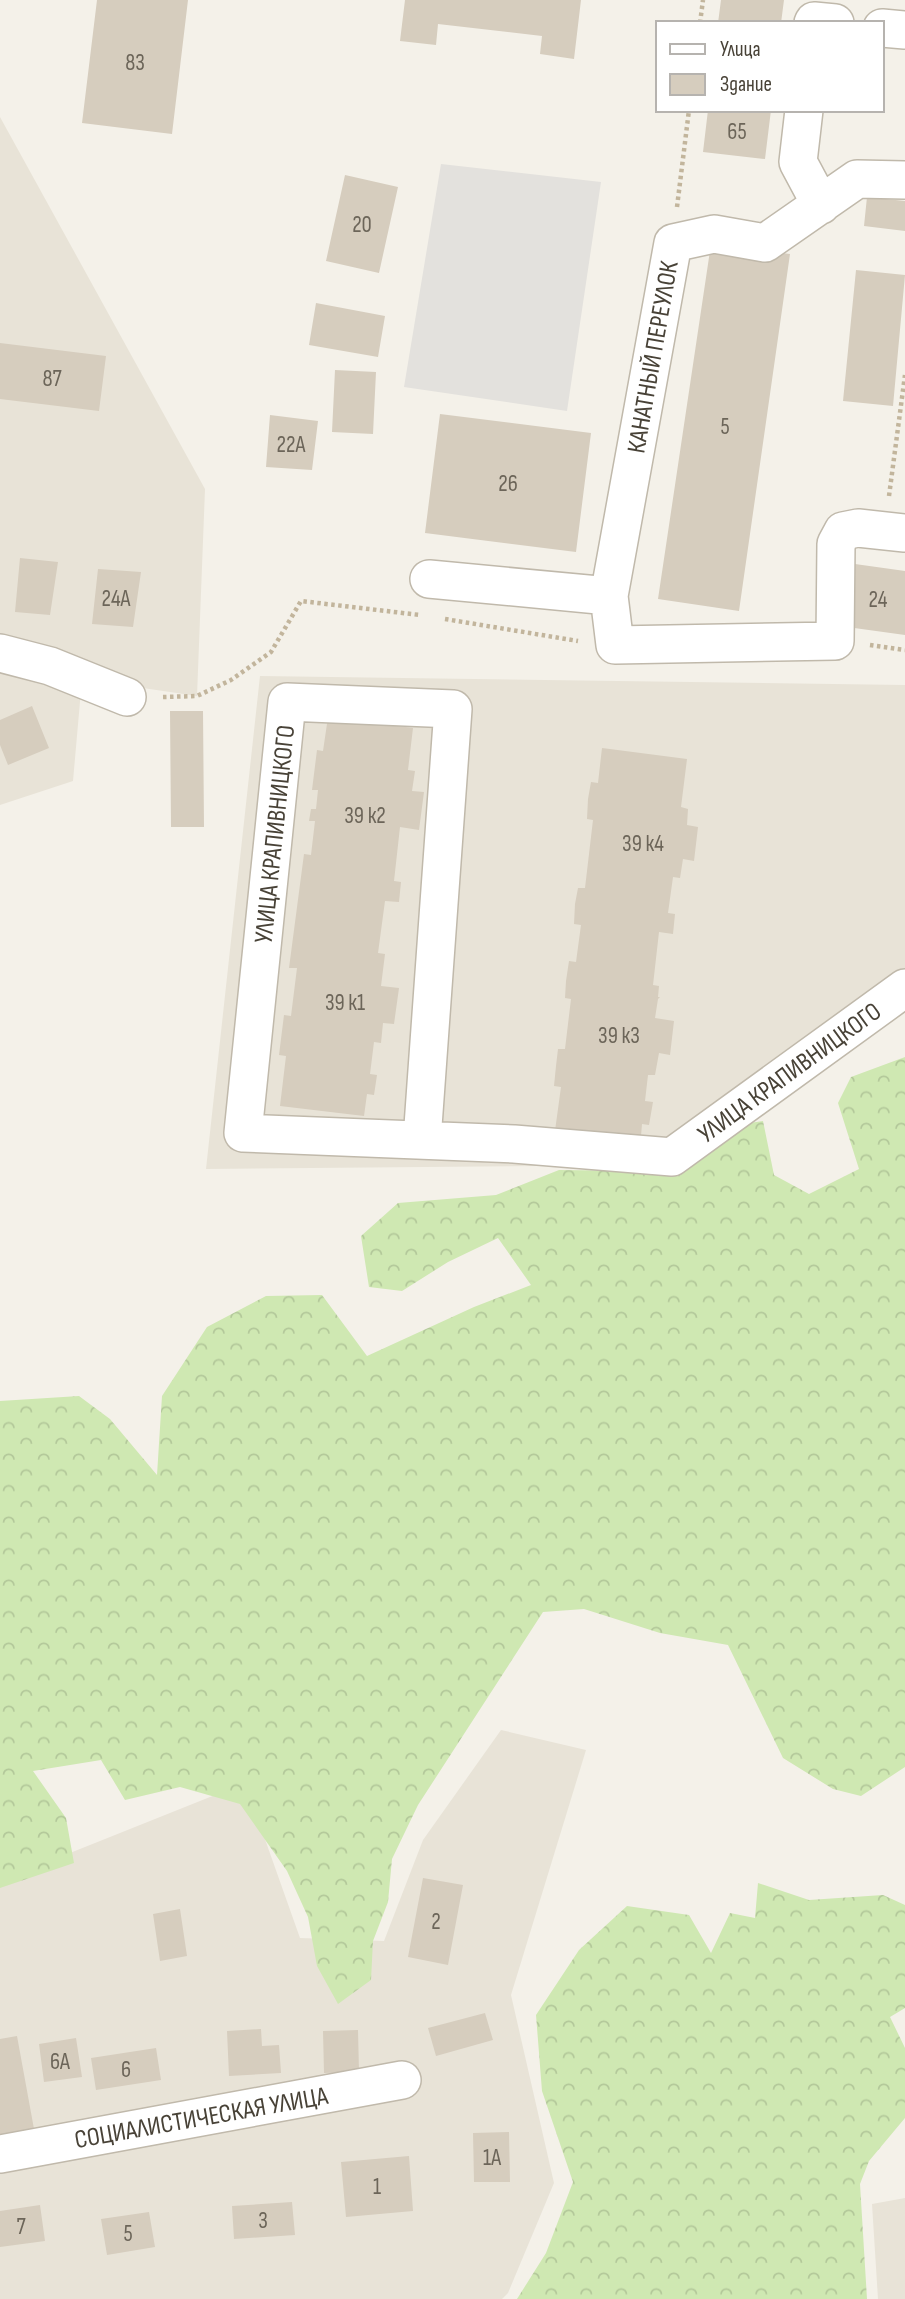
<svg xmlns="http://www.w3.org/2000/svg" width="905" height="2299" viewBox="0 0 905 2299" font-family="'Sofia Sans Condensed',sans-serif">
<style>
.residential{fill:#e8e3d7}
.forest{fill:url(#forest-crowns)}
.parking{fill:#e3e1dd}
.building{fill:#d6cdbe}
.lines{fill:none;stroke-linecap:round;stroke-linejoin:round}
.minor-casing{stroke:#c0b9ab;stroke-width:40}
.path{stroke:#c2b59c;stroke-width:4.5;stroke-dasharray:3.5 3.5;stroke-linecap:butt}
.minor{stroke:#fff;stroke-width:37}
.labels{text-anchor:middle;stroke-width:6;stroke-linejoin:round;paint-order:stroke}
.number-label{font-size:23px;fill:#6c6559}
.street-label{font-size:26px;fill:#484237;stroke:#fff}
</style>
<defs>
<pattern id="forest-crowns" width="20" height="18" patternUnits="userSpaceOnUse" patternTransform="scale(1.75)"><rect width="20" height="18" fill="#cfe8b2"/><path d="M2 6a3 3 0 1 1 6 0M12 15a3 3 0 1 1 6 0" fill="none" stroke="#b3c89a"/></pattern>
</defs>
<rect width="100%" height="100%" fill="#f4f1e9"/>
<!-- residential -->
<path class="residential" d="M0,117L205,489L197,696L82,679L73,781L0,805Z
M260,676L905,685V975L662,1165L206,1169Z
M501,1730L586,1750L511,1995L554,2183L508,2293L502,2299H0V1881L245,1783L300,1938L384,1941L423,1840Z
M905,2198V2299H878L872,2204Z"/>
<!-- forest -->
<path class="forest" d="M905,1057V1767L861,1796L833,1789L783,1758L728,1645L660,1633L584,1609L543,1612L418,1805L392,1859L388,1902L373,1941L371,1980L338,2004L317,1966L308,1917L287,1871L240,1804L180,1787L125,1800L101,1760L33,1771L66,1818L74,1863L0,1888V1401L79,1396L110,1419L157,1475L162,1396L207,1327L266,1296L322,1295L367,1356L474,1307L531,1285L498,1238L448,1262L402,1291L369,1287L361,1236L398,1203L496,1195L559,1170L647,1171L743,1124L763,1121L774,1175L809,1194L859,1169L838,1103L851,1077Z
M758,1883L809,1900L883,1895L905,1905V2008L890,2017L905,2048V2118L869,2161L860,2184L867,2299H517L546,2253L573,2182L542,2091L536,2015L579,1950L627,1906L689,1915L711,1953L730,1913L755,1918Z"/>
<!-- parking -->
<path class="parking" d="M441,164L601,182L567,411L404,387Z"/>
<!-- building -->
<path class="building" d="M97,0H188L172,134L82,123Z
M405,0H581L574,59L540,54L542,36L438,24L436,45L400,41Z
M721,0H784L781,23H718Z
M708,110H771L765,159L703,152Z
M345,175L398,187L379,273L326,261Z
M867,197L905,201V231L864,226Z
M711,244L790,254L739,611L658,599Z
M856,270L905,275L893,406L843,401Z
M316,303L385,316L378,357L309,345Z
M0,343L106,356L99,411L0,399Z
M335,370L376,372L373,434L332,432Z
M440,414L591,433L576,552L425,533Z
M270,415L318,421L312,470L266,467Z
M20,558L58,562L50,615L15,612Z
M855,564L905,571V635L847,627Z
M98,569L141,572L133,627L92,624Z
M32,706L49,748L8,765L0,745V720Z
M170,711H203L204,827H171Z
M328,717L413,728L408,770L415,771L412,791L424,792L419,830L400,827L394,881L401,882L399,902L385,901L378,953L385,954L381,986L399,988L394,1024L383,1023L381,1043L374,1042L370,1074L377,1075L374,1095L367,1094L364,1116L280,1106L286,1056L279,1055L284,1015L291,1016L297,968H289L304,854L311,855L315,821H309L311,809H316L318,790H312L317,750L323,751Z
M602,748L687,759L681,807L688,809L687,825L698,827L694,861L683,859L680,878L673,877L668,913L675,914L673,934L659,932L653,985L659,986L658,997H660L658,999L655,1018L674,1021L670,1055L659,1053L655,1075H648L645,1101L653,1102L649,1125L642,1124L640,1148L554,1138L561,1087L554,1086L556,1066L558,1049H565L571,999L565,998L566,981L569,961L576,962L581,925L574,924L575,904L578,888H585L593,820L587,819L588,799L591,782L598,783Z
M423,1878L463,1885L448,1965L408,1957Z
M180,1909L187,1956L160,1961L153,1914Z
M485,2013L493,2040L436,2056L428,2028Z
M261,2029L262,2046L279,2045L281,2073L229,2076L227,2031Z
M358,2030L359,2072L324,2073L323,2031Z
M17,2036L34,2129L0,2135V2039Z
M76,2038L82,2077L44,2082L39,2044Z
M156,2048L161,2080L96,2090L91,2058Z
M509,2132L510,2182H474L473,2133Z
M409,2156L413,2211L346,2217L341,2162Z
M292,2202L295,2235L234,2239L232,2206Z
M40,2205L45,2241L0,2247V2211Z
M149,2212L155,2247L107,2255L101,2219Z"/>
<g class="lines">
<defs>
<path id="minor" d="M813,23L814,21L835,23
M882,28L905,30
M804,110L798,162L821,205
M905,180L857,179L765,243L714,234L673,243L609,596L615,645L835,641L836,544L843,531L858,528L905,533
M429,579L609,596
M0,653L50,666L127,697
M422,1140L453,709L287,702L243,1133L514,1144L672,1157L905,988
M0,2154L402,2080"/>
</defs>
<!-- minor casing -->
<use href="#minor" class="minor-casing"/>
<!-- path -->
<path class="path" d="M700,23L703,0
M677,207L689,110
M889,496L905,375
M445,619L578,641
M870,645L905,650
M163,697L197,696L231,680L271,652L301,601L420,615"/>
<!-- minor -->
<use href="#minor" class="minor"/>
</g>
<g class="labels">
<!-- number labels -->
<g class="number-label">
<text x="135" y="70">83</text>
<text x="737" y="139">65</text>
<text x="362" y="232">20</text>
<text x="52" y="386">87</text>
<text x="725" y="434">5</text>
<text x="291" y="452">22А</text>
<text x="508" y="491">26</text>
<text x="116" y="606">24А</text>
<text x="878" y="607">24</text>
<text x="365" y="823">39 к2</text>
<text x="643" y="851">39 к4</text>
<text x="345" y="1010">39 к1</text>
<text x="619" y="1043">39 к3</text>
<text x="436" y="1929">2</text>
<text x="60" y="2069">6А</text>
<text x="126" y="2077">6</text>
<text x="492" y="2165">1А</text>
<text x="377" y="2194">1</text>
<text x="263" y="2228">3</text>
<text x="21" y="2234">7</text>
<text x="128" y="2241">5</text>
</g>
<!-- street labels -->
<g class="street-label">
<text transform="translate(652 357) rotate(-80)" y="9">КАНАТНЫЙ ПЕРЕУЛОК</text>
<text transform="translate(274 834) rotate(-84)" y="9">УЛИЦА КРАПИВНИЦКОГО</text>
<text transform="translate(789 1072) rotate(-36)" y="9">УЛИЦА КРАПИВНИЦКОГО</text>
<text transform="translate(201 2117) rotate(-10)" y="9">СОЦИАЛИСТИЧЕСКАЯ УЛИЦА</text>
</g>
</g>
<!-- legend -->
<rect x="656" y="21" width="228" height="91" fill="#ffffff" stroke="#b6b3af" stroke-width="2"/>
<rect x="670" y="44" width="35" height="10" fill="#ffffff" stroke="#b6b3af" stroke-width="2"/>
<text x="720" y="56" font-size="21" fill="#484237">Улица</text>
<rect x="670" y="74" width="35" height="21" fill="#d6cdbe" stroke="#b6b3af" stroke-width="2"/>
<text x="720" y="91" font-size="21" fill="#484237">Здание</text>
</svg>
